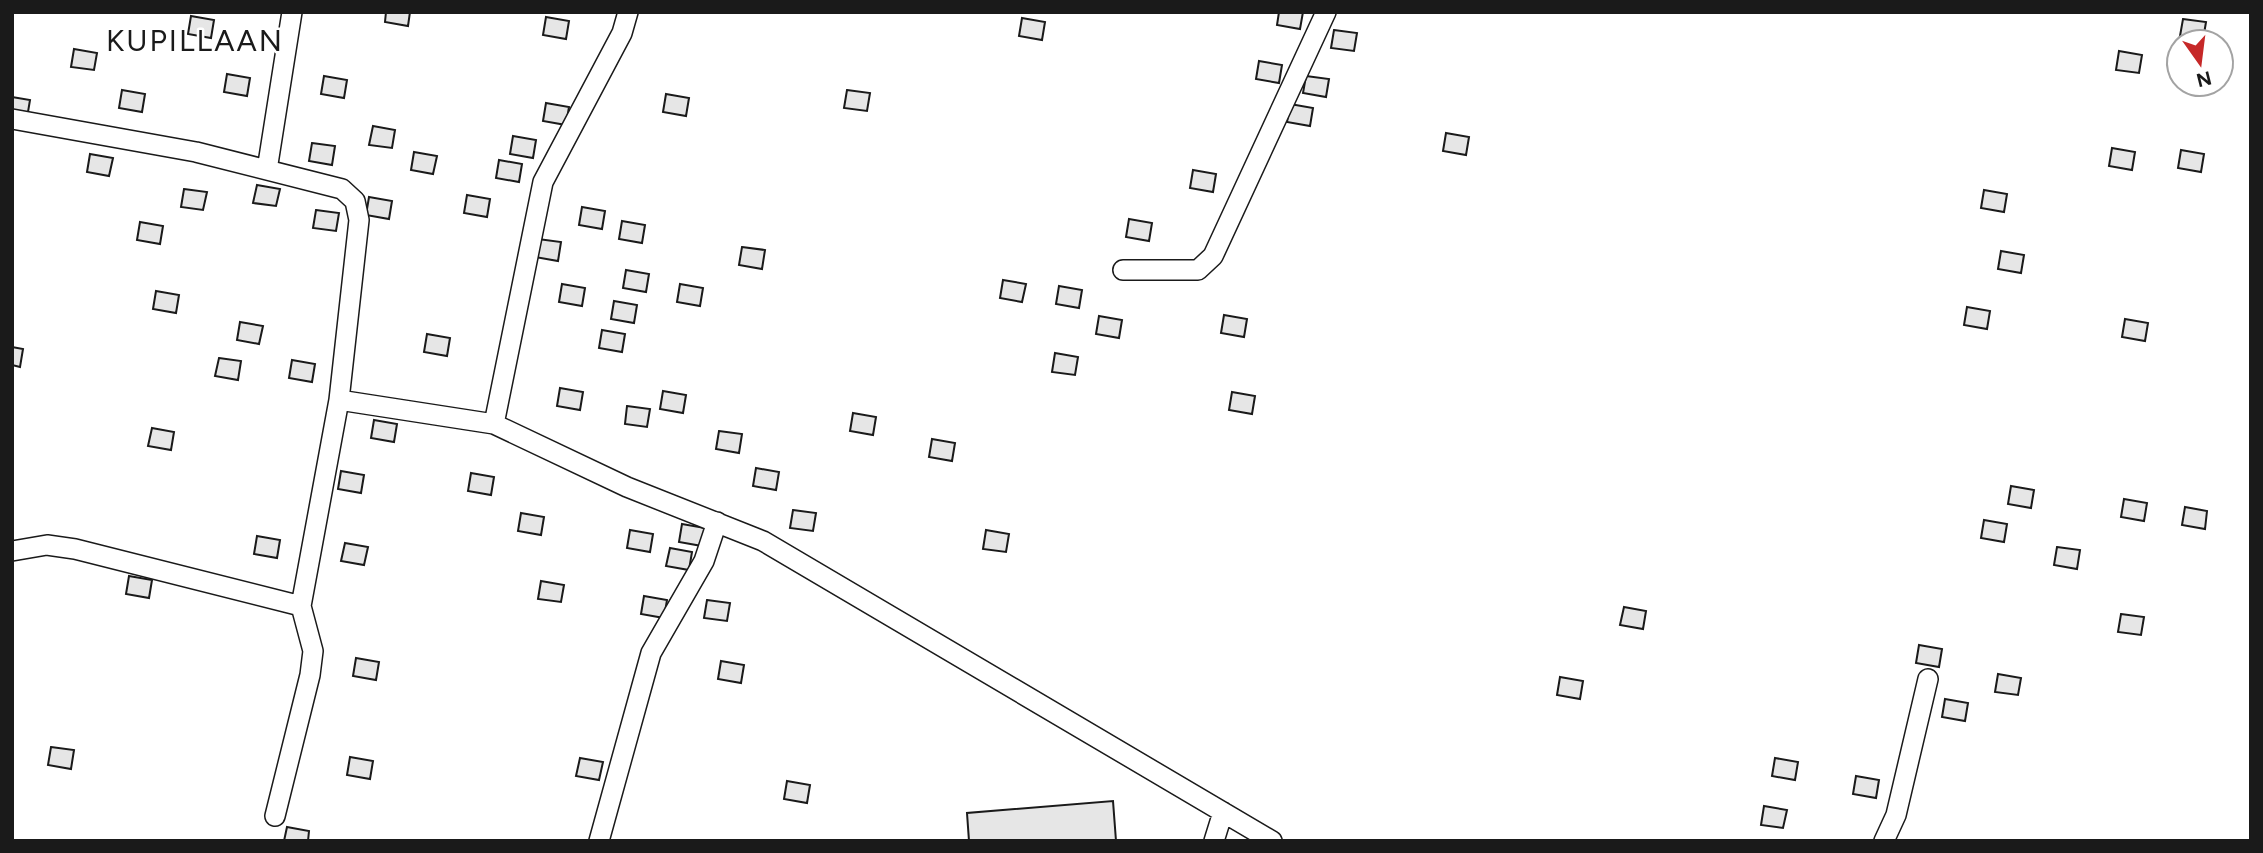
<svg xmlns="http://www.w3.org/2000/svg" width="2263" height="853" viewBox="0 0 2263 853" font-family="Figtree,sans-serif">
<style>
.building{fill:#e6e6e6;stroke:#1a1a1a;stroke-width:2}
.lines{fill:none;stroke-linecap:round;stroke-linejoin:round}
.minor-casing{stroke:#1a1a1a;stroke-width:22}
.minor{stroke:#fff;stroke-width:19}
.labels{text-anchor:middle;stroke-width:5;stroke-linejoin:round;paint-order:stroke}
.quarter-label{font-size:30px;letter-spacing:2px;fill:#1a1a1a;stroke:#fff}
</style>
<rect width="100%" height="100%" fill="#fff"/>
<!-- building -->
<path class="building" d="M386,12H410L408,26L385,22Z
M1279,12H1303L1300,29L1277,25Z
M191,16L214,20L211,38L188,34Z
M546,17L569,21L566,39L543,35Z
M1022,18L1045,22L1042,40L1019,36Z
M2183,19L2206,22L2203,40L2180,36Z
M1334,30L1357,33L1354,51L1331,48Z
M74,49L97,53L94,70L71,67Z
M2119,51L2142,55L2139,73L2116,70Z
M1259,61L1282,65L1279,83L1256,79Z
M227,74L250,78L247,96L224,92Z
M324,76L347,80L344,98L321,94Z
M1306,76L1329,79L1326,97L1303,93Z
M122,90L145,94L142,112L119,108Z
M847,90L870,93L867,111L844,108Z
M666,94L689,98L686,116L663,112Z
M12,97L30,100L27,118L12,116Z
M546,103L569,107L566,125L543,121Z
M1290,104L1313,108L1310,126L1287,122Z
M373,126L395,130L392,148L369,145Z
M1446,133L1469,137L1466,155L1443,151Z
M513,136L536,140L533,158L510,154Z
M312,143L335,146L332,165L309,161Z
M2112,148L2135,152L2132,170L2109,166Z
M2181,150L2204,154L2201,172L2178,168Z
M414,152L437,156L433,174L411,170Z
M90,154L113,158L109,176L87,172Z
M499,160L522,164L519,182L496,178Z
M1193,170L1216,174L1213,192L1190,188Z
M257,185L280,189L276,206L253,203Z
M184,189L207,192L203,210L181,207Z
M1984,190L2007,194L2004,212L1981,208Z
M467,195L490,199L487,217L464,213Z
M369,197L392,201L389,219L366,215Z
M582,207L605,211L602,229L579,225Z
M316,210L339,213L336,231L313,228Z
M1129,219L1152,223L1149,241L1126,237Z
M622,221L645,225L642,243L619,239Z
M140,222L163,226L160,244L137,240Z
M538,239L561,242L558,261L535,257Z
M742,247L765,250L762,269L739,265Z
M2001,251L2024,255L2021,273L1998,269Z
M626,270L649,274L646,292L623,288Z
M1003,280L1026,284L1022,302L1000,298Z
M562,284L585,288L582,306L559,302Z
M680,284L703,288L700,306L677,302Z
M1059,286L1082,290L1079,308L1056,304Z
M156,291L179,295L176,313L153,309Z
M614,301L637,305L634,323L611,319Z
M1967,307L1990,311L1987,329L1964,325Z
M1224,315L1247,319L1244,337L1221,333Z
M1099,316L1122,320L1119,338L1096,334Z
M2125,319L2148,323L2145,341L2122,337Z
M240,322L263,326L259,344L237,340Z
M602,330L625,334L622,352L599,348Z
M427,334L450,338L447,356L424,352Z
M12,347L23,349L20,367L12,365Z
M1055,353L1078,357L1075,375L1052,372Z
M219,358L241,361L238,380L215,376Z
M292,360L315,364L312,382L289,378Z
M560,388L583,392L580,410L557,406Z
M663,391L686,395L683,413L660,409Z
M1232,392L1255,396L1252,414L1229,410Z
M627,406L650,409L647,427L625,424Z
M853,413L876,417L873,435L850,431Z
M374,420L397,424L394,442L371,438Z
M152,428L174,432L171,450L148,446Z
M719,431L742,434L739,453L716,449Z
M932,439L955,443L952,461L929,457Z
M756,468L779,472L776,490L753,486Z
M341,471L364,475L361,493L338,489Z
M471,473L494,477L491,495L468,491Z
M2011,486L2034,490L2031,508L2008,504Z
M2124,499L2147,503L2144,521L2121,517Z
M2185,507L2207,511L2205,529L2182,525Z
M793,510L816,513L813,531L790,528Z
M521,513L544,517L541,535L518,531Z
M1984,520L2007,524L2004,542L1981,538Z
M682,524L705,528L702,546L679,542Z
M630,530L653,534L650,552L627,548Z
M986,530L1009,534L1006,552L983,549Z
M257,536L280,540L277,558L254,554Z
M345,543L368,547L364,565L341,561Z
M2057,547L2080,550L2077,569L2054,565Z
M670,548L692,552L689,570L666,566Z
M129,576L152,580L149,598L126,594Z
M541,581L564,585L561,602L538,599Z
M644,596L667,600L664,618L641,614Z
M707,600L730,603L727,621L704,618Z
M1624,607L1646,611L1643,629L1620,625Z
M2121,614L2144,617L2141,635L2118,632Z
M1919,645L1942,649L1939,667L1916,663Z
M356,658L379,662L376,680L353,676Z
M721,661L744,665L741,683L718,679Z
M1998,674L2021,678L2018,695L1995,692Z
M1560,677L1583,681L1580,699L1557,695Z
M1945,699L1968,703L1965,721L1942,717Z
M51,747L74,750L71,769L48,765Z
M350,757L373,761L370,779L347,775Z
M580,758L603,762L599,780L576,776Z
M1775,758L1798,762L1795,780L1772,776Z
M1856,776L1879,780L1876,798L1853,794Z
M787,781L810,785L807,803L784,799Z
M1113,801L1116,841H969L967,813Z
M1764,806L1787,810L1783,828L1761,825Z
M287,827L309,831L308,841H284Z"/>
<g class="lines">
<defs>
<path id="minor" d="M628,12L622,33L543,182L494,424L627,487L763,541L1272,841
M12,119L196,152L342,189L355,201L359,220L339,400L301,606L313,651L310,675L275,816
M267,170L292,12
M1123,270H1198L1213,256L1326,12
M339,400L494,424
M12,551L47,545L75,549L301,606
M599,841L651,653L704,561L717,522
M1214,841L1223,812
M1884,841L1896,815L1928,679"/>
</defs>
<!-- minor casing -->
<use href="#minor" class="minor-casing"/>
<!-- minor -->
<use href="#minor" class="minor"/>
</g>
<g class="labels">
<!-- quarter labels -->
<g class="quarter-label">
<text x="195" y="51">KUPILLAAN</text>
</g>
</g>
<!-- border -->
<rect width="2263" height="853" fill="none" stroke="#1a1a1a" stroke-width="28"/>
<!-- north arrow -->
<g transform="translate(2200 63) rotate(166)"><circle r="33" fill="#ffffff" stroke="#a3a3a3" stroke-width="2"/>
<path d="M0-5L12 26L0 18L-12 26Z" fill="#c62828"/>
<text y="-10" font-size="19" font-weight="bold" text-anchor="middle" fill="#1a1a1a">N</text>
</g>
</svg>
